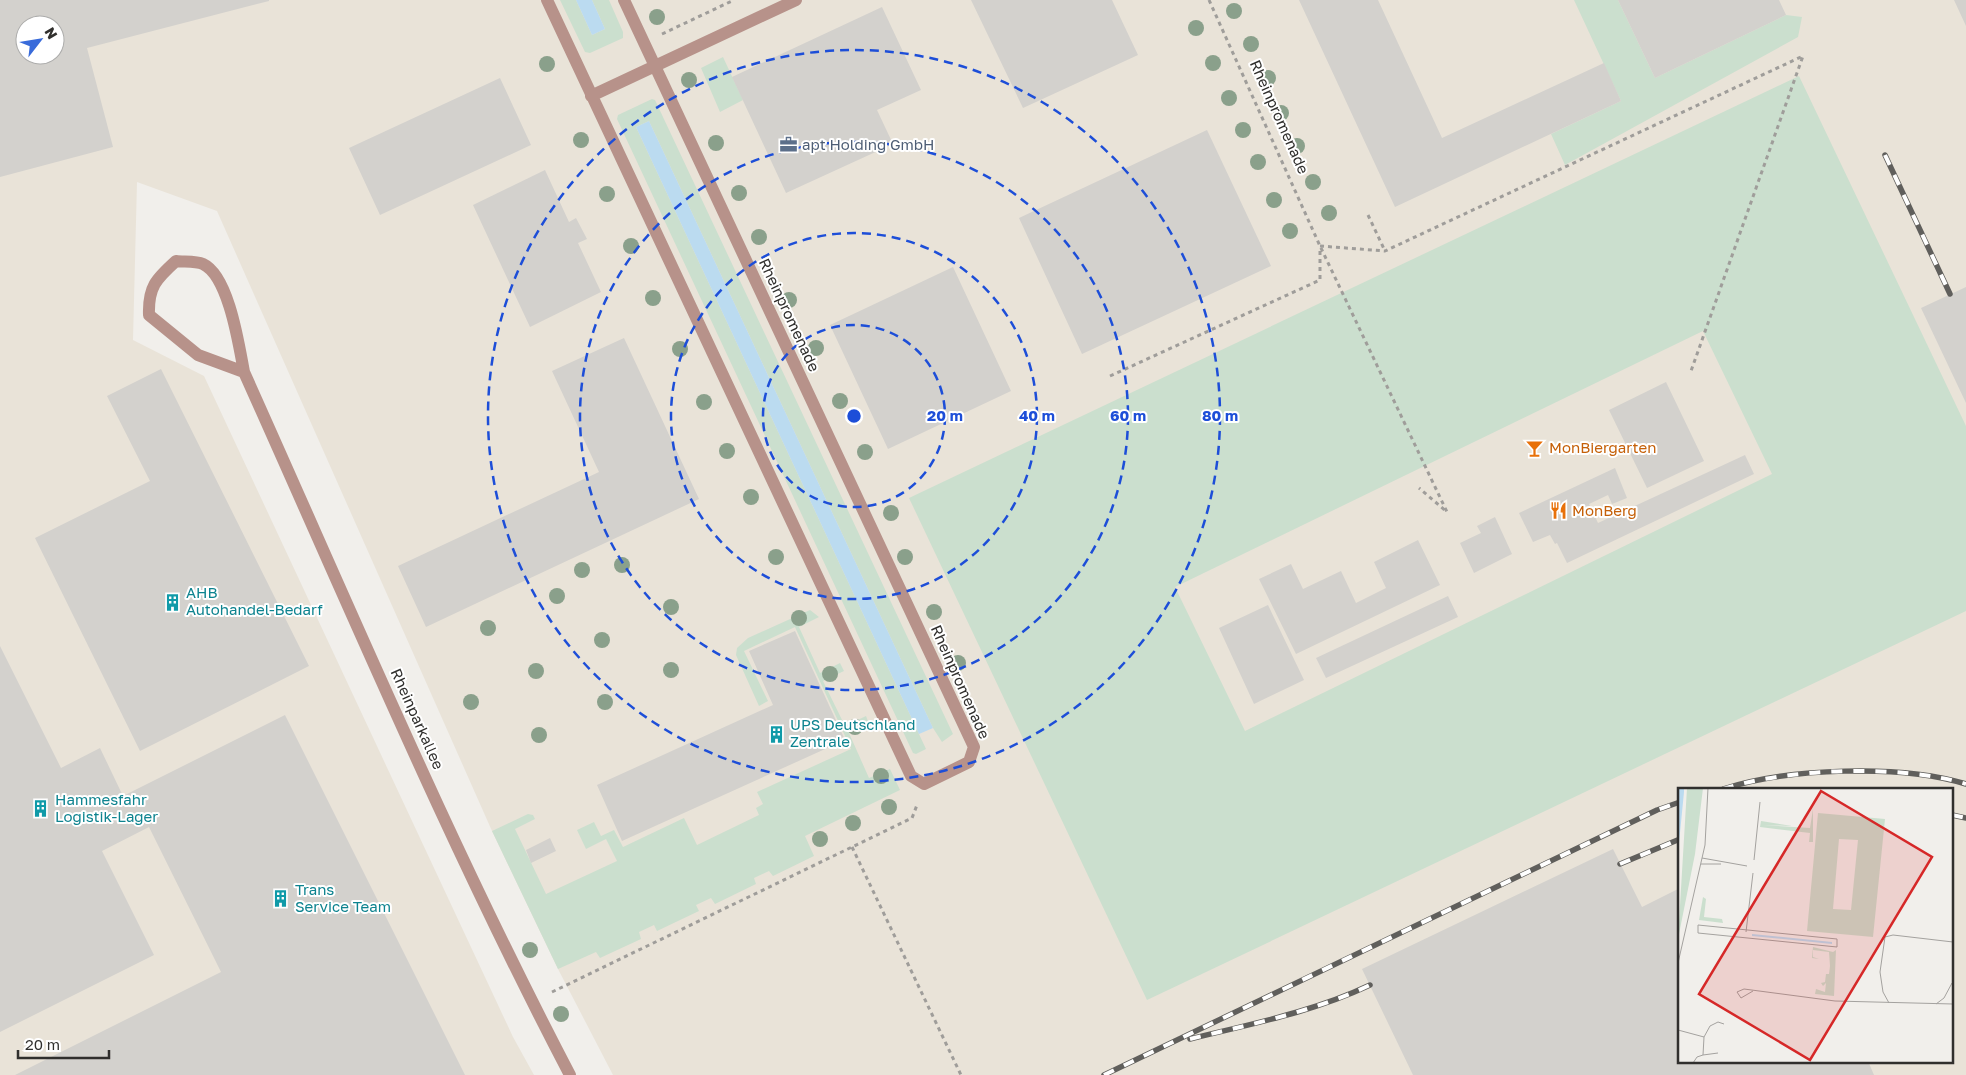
<svg xmlns="http://www.w3.org/2000/svg" width="1966" height="1075" viewBox="0 0 1966 1075" font-family="'Golos Text',sans-serif">
<style>
.built{fill:#e9e3d8;fill-rule:evenodd}
.green{fill:#cbdfce;fill-rule:evenodd}
.water{fill:#bbdbf0}
.building{fill:#d3d1cd;fill-rule:evenodd}
.lines{fill:none;stroke-linecap:round;stroke-linejoin:round}
.path{stroke:#9f9d9a;stroke-width:3;stroke-dasharray:4 4;stroke-linecap:butt}
.street{stroke:#b7928a;stroke-width:12}
.rail-casing{stroke:#605f5c;stroke-width:5.5}
.rail{stroke:#fff;stroke-width:4;stroke-dasharray:11;stroke-linecap:butt}
.tree{fill:#8aa08b}
.ring{fill:none;stroke:#1d4ed8;stroke-width:2.5;stroke-dasharray:9 6}
.labels{text-anchor:middle;stroke-width:4;stroke-linejoin:round;paint-order:stroke}
.street-label{font-size:15px;fill:#302f2d;stroke:#fff}
.service-label{font-size:15px;fill:#4e5e75;stroke:#fff;text-anchor:start}
.food-label{font-size:15px;fill:#c56008;stroke:#fff;text-anchor:start}
.culture-label{font-size:15px;fill:#0d838f;stroke:#fff;text-anchor:start}
.inset-road{fill:none;stroke:#a4a29f;stroke-width:1}
.view{fill:#d62828;fill-opacity:0.15;stroke:#d62828;stroke-width:2.5}
.inset-edge{fill:none;stroke:#302f2d;stroke-width:2.5}
.centre{fill:#1d4ed8;stroke:#fff;stroke-width:2.5}
.ring-label{font-size:15px;text-anchor:middle;font-weight:bold;fill:#1d4ed8;stroke:#fff;stroke-width:4;stroke-linejoin:round;paint-order:stroke}
</style>
<rect width="100%" height="100%" fill="#f1efeb"/>
<!-- built -->
<path class="built" d="M0,0H1966V1075H613L558,969L492,831L217,211L137,182L133,340L204,376L513,1037L534,1075H0ZM25,25H55V55H25ZM1680,789H1952V1061H1680Z"/>
<!-- green -->
<path class="green" d="M560,0H576L592,35L605,29L592,0H609L623,32V38L590,53L585,52Z
M1574,0H1618L1655,78L1786,15L1802,17L1798,37L1565,165L1551,134L1621,101Z
M723,57L743,100L720,112L701,68Z
M1799,76L1966,426V611L1147,1000L909,498ZM1703,331L1772,474L1245,731L1175,587Z
M652,99L655,100L953,734L942,742L933,728L649,121L636,127L919,734L926,749L916,754L913,753L617,119L618,115Z
M810,610L819,617L799,627L820,673L840,663L844,671L823,681L845,726L866,716L869,724L849,733L869,778L890,769L900,790L805,836L814,856L773,876L769,871L754,878L756,884L715,904L711,898L696,905L699,911L657,931L654,925L639,932L641,939L600,958L596,952L558,969L492,831L528,814L533,815L535,819L515,829L546,894L617,861L606,839L586,849L577,830L594,822L601,836L614,830L623,847L684,818L697,845L759,815L756,808L763,804L757,792L851,749L795,627L744,651L768,701L759,706L736,655L737,648L748,638Z"/>
<!-- water -->
<path class="water" d="M576,0H592L605,29L592,35Z
M649,121L933,728L919,734L636,127Z"/>
<!-- building -->
<path class="building" d="M0,0H269V1L87,48L113,147L0,177ZM25,25H55V55H25Z
M971,0H1112L1138,55L1023,108Z
M1299,0H1378L1442,138L1604,63L1621,101L1395,207Z
M1618,0H1779L1786,15L1655,78Z
M1954,0H1966V26Z
M882,7L921,90L877,110L893,144L786,193L732,77Z
M500,78L531,145L380,215L349,148Z
M1207,130L1271,266L1082,354L1019,218Z
M545,170L569,222L576,218L587,239L578,243L601,292L530,327L473,205Z
M953,267L1011,391L888,449L830,325Z
M1966,287V403L1921,308Z
M624,338L699,499L426,627L398,566L599,472L552,371Z
M161,369L309,666L140,751L35,538L150,481L107,396Z
M1666,382L1704,461L1647,488L1609,410Z
M1745,455L1754,474L1567,563L1557,543L1555,544L1550,535L1533,542L1519,513L1615,468L1627,498L1612,504L1608,495L1589,504L1598,523Z
M1495,517L1512,554L1474,573L1460,543L1481,533L1477,526Z
M1418,540L1440,585L1296,654L1259,579L1291,564L1303,589L1341,571L1356,603L1386,588L1374,562Z
M1448,596L1458,617L1326,678L1316,658Z
M1268,605L1304,680L1254,704L1219,628Z
M795,631L845,740L622,841L597,785L773,705L749,651Z
M0,646L61,768L100,748L123,796L285,715L465,1075H15L221,972L149,827L102,851L154,955L0,1032Z
M550,838L556,851L531,863L526,850Z
M1613,849L1642,907L1680,888V1061H1868L1874,1075H1413L1362,969Z"/>
<g class="lines">
<!-- path -->
<path class="path" d="M1209,0L1320,246L1447,512L1419,488
M662,34L734,0
M1368,215L1385,251
M1320,246L1385,251L1803,56L1691,371
M1110,376L1320,280V249
M852,847L961,1075
M552,992L912,818L917,805"/>
<!-- street -->
<path class="street" d="M547,0L911,776L924,784L969,762L974,747L624,0
M591,96L796,0
M244,372L198,355L149,315C148,287 156,279 176,261C183,262 196,261 203,264C229,276 239,346 244,372C350,608 450,846 570,1075"/>
<defs>
<path id="rail" d="M1885,155L1950,294
M1723,789C1788,768 1901,764 1966,784
M1952,815L1966,818
M1620,864L1680,839
M1190,1039C1251,1024 1313,1012 1370,985
M1104,1075L1657,810L1680,802"/>
</defs>
<!-- rail casing -->
<use href="#rail" class="rail-casing"/>
<!-- rail -->
<use href="#rail" class="rail"/>
</g>
<!-- trees -->
<g class="tree">
<circle cx="1234" cy="11" r="8"/>
<circle cx="657" cy="17" r="8"/>
<circle cx="1196" cy="28" r="8"/>
<circle cx="1251" cy="44" r="8"/>
<circle cx="1213" cy="63" r="8"/>
<circle cx="547" cy="64" r="8"/>
<circle cx="1268" cy="78" r="8"/>
<circle cx="689" cy="80" r="8"/>
<circle cx="1229" cy="98" r="8"/>
<circle cx="1281" cy="113" r="8"/>
<circle cx="1243" cy="130" r="8"/>
<circle cx="581" cy="140" r="8"/>
<circle cx="716" cy="143" r="8"/>
<circle cx="1297" cy="146" r="8"/>
<circle cx="1258" cy="162" r="8"/>
<circle cx="1313" cy="182" r="8"/>
<circle cx="739" cy="193" r="8"/>
<circle cx="607" cy="194" r="8"/>
<circle cx="1274" cy="200" r="8"/>
<circle cx="1329" cy="213" r="8"/>
<circle cx="1290" cy="231" r="8"/>
<circle cx="759" cy="237" r="8"/>
<circle cx="631" cy="246" r="8"/>
<circle cx="653" cy="298" r="8"/>
<circle cx="789" cy="300" r="8"/>
<circle cx="816" cy="348" r="8"/>
<circle cx="680" cy="349" r="8"/>
<circle cx="840" cy="401" r="8"/>
<circle cx="704" cy="402" r="8"/>
<circle cx="727" cy="451" r="8"/>
<circle cx="865" cy="452" r="8"/>
<circle cx="751" cy="497" r="8"/>
<circle cx="891" cy="513" r="8"/>
<circle cx="776" cy="557" r="8"/>
<circle cx="905" cy="557" r="8"/>
<circle cx="622" cy="565" r="8"/>
<circle cx="582" cy="570" r="8"/>
<circle cx="557" cy="596" r="8"/>
<circle cx="671" cy="607" r="8"/>
<circle cx="934" cy="612" r="8"/>
<circle cx="799" cy="618" r="8"/>
<circle cx="488" cy="628" r="8"/>
<circle cx="602" cy="640" r="8"/>
<circle cx="958" cy="663" r="8"/>
<circle cx="671" cy="670" r="8"/>
<circle cx="536" cy="671" r="8"/>
<circle cx="830" cy="674" r="8"/>
<circle cx="471" cy="702" r="8"/>
<circle cx="605" cy="702" r="8"/>
<circle cx="855" cy="727" r="8"/>
<circle cx="539" cy="735" r="8"/>
<circle cx="881" cy="776" r="8"/>
<circle cx="889" cy="807" r="8"/>
<circle cx="853" cy="823" r="8"/>
<circle cx="820" cy="839" r="8"/>
<circle cx="530" cy="950" r="8"/>
<circle cx="561" cy="1014" r="8"/>
</g>
<!-- distance rings -->
<g class="ring">
<circle cx="854" cy="416" r="91"/>
<circle cx="854" cy="416" r="183"/>
<circle cx="854" cy="416" r="274"/>
<circle cx="854" cy="416" r="366"/>
</g>
<!-- icons -->
<defs>
<symbol id="office-bare" viewBox="-9 -9 18 18"><path d="M-6-3h4V-5.5h4V-3h4V5H-6ZM-1-4.5V-3h2v-1.5ZM-6 0V1H6V0Z" fill="#5c6f8a" stroke="#fff" stroke-width="2.5" paint-order="stroke"/></symbol>
<symbol id="bar-bare" viewBox="-9 -9 18 18"><path d="M-6-5H6L.8 .8V4.5H3.5V6h-7V4.5H-.8V.8Z" fill="#e8710a" stroke="#fff" stroke-width="2.5" paint-order="stroke"/></symbol>
<symbol id="restaurant-bare" viewBox="-9 -9 18 18"><path d="M-5-6h1v4h1v-4h1v4h1v-4h1v5L-1.5 .5V6h-2V.5L-5-1ZM5-6V6H3V1.5H1.5Q1.5-4 5-6Z" fill="#e8710a" stroke="#fff" stroke-width="2.5" paint-order="stroke"/></symbol>
<symbol id="building-bare" viewBox="-9 -9 18 18"><path d="M-4-6H4V6H1V3H-1V6H-4ZM-2.5-4.3h1.7v1.8h-1.7ZM.8-4.3h1.7v1.8H.8ZM-2.5-1h1.7V.8h-1.7ZM.8-1h1.7V.8H.8Z" fill="#0f9aa8" stroke="#fff" stroke-width="2.5" paint-order="stroke"/></symbol>
</defs>
<g fill-rule="evenodd">
<use href="#office-bare" x="776" y="132" width="25" height="25"/>
<use href="#bar-bare" x="1522" y="436" width="25" height="25"/>
<use href="#restaurant-bare" x="1546" y="498" width="25" height="25"/>
<use href="#building-bare" x="160" y="590" width="25" height="25"/>
<use href="#building-bare" x="764" y="722" width="25" height="25"/>
<use href="#building-bare" x="28" y="796" width="25" height="25"/>
<use href="#building-bare" x="268" y="886" width="25" height="25"/>
</g>
<g class="labels">
<!-- street labels -->
<g class="street-label">
<text transform="translate(1279 117) rotate(66)" y="5">Rheinpromenade</text>
<text transform="translate(789 315) rotate(65)" y="5">Rheinpromenade</text>
<text transform="translate(960 682) rotate(66)" y="5">Rheinpromenade</text>
<text transform="translate(417 719) rotate(66)" y="5">Rheinparkallee</text>
</g>
<!-- service labels -->
<g class="service-label">
<text x="802" y="150">apt Holding GmbH</text>
</g>
<!-- food labels -->
<g class="food-label">
<text x="1549" y="453">MonBiergarten</text>
<text x="1572" y="516">MonBerg</text>
</g>
<!-- culture labels -->
<g class="culture-label">
<text x="186" y="598">AHB<tspan x="186" dy="17">Autohandel-Bedarf</tspan></text>
<text x="790" y="730">UPS Deutschland<tspan x="790" dy="17">Zentrale</tspan></text>
<text x="55" y="805">Hammesfahr<tspan x="55" dy="17">Logistik-Lager</tspan></text>
<text x="295" y="895">Trans<tspan x="295" dy="17">Service Team</tspan></text>
</g>
</g>
<!-- overview -->
<g transform="translate(1678 788)">
<rect width="275" height="275" fill="#f1efeb"/>
<path d="M9,0H25L17,66L0,151ZM135,21V54H131L132,45L82,39L83,33L114,38L85,37L132,40ZM140,25L207,31L195,149L129,143ZM161,51L180,52L173,122L155,121ZM25,109L28,111L26,129L44,131L45,135L21,132ZM135,159L155,164L158,162L156,208L137,206L138,201L147,204L148,195L145,198L143,195L147,194L148,186H151L152,178L151,164L135,162V169L141,171L134,170Z" fill="#cbdfce" fill-rule="evenodd"/>
<path d="M0,0H6V4L0,65ZM74,146L154,154V156L74,148Z" fill="#bbdbf0"/>
<path class="inset-road" d="M24,70L69,78M76,72L82,14M23,76H43M20,137L159,151V159L20,145ZM68,144L75,85M0,175L27,57L30,0M275,181V207M75,203L63,210L59,204L66,201L157,213L275,216M211,215L205,204L202,184L207,149L215,147L275,154M258,216L266,210L274,195M0,242L26,249L25,267L19,269L15,275M26,249L32,238L40,234L46,236M25,267L40,265"/>
<path class="view" d="M143,3L254,69L132,272L21,206Z"/>
<rect width="275" height="275" class="inset-edge"/>
</g>
<circle cx="854" cy="416" r="8" class="centre"/>
<g class="ring-label">
<text x="945" y="421">20 m</text>
<text x="1037" y="421">40 m</text>
<text x="1128" y="421">60 m</text>
<text x="1220" y="421">80 m</text>
</g>
<!-- north arrow -->
<g transform="translate(40 40) rotate(59)"><circle r="24" fill="#ffffff" stroke="#acacab"/>
<path d="M0-4L9 19L0 12L-9 19Z" fill="#396bda"/>
<text y="-8" font-size="14" font-weight="bold" text-anchor="middle" fill="#302f2d">N</text>
</g>
<!-- scale -->
<path d="M18 1050v8h91v-8" fill="none" stroke="#302f2d" stroke-width="2.5"/>
<text x="25" y="1050" font-size="15" fill="#302f2d" stroke="#ffffff" stroke-width="4" paint-order="stroke">20 m</text>
</svg>
